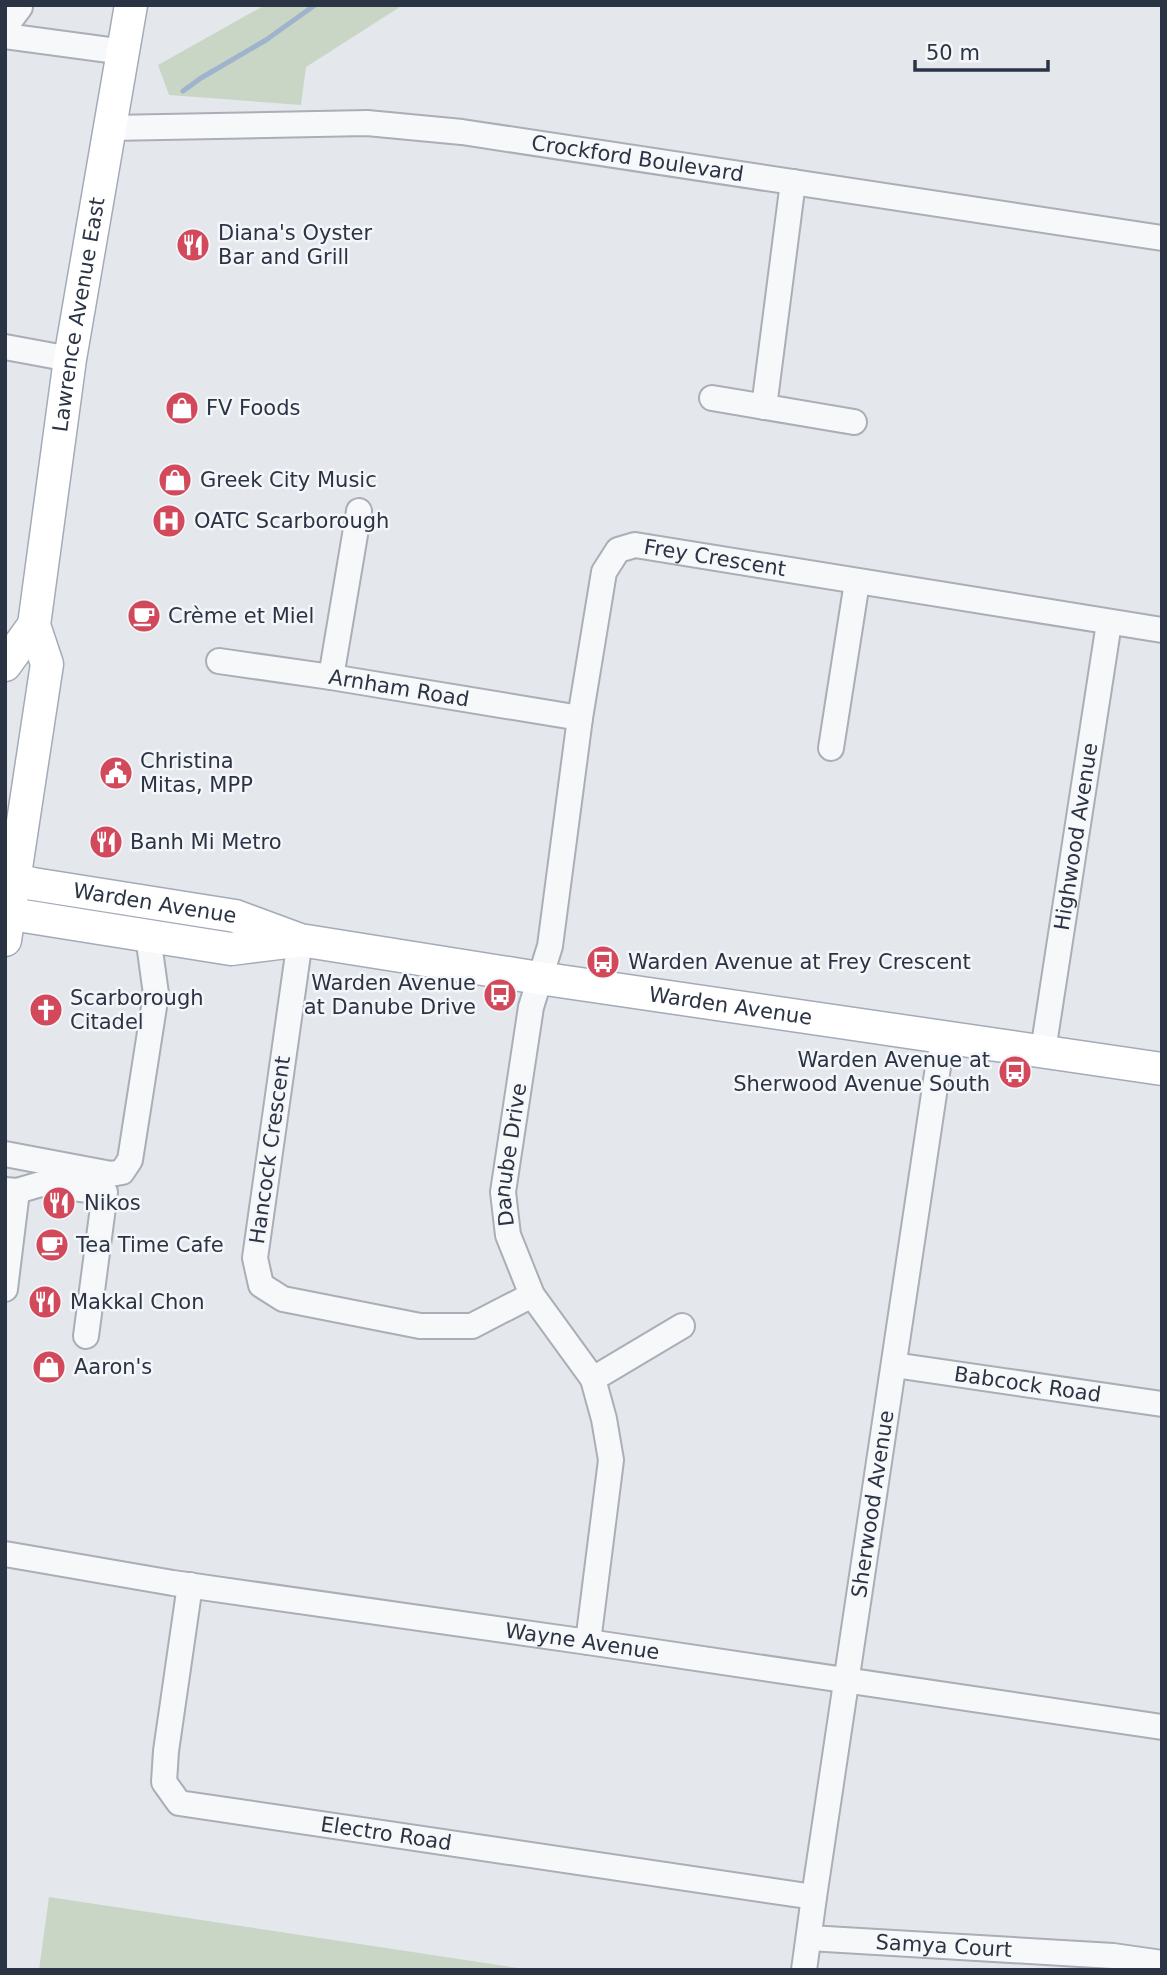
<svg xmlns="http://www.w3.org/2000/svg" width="1167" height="1975" viewBox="0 0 1167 1975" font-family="'DejaVu Sans',sans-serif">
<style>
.green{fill:#c9d6c5}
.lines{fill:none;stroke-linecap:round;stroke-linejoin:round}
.stream{stroke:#9fb4cc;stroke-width:5}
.minor-casing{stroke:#a9aeb7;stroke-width:28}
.major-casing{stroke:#a3abb8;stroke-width:35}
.minor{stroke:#f7f8fa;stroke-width:24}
.major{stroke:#fff;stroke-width:32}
.labels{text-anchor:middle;stroke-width:5;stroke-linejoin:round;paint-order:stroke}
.street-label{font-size:21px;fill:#2b3445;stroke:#f4f6f9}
.poi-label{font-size:21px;fill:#2b3445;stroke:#f4f6f9;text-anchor:start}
</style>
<rect width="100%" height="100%" fill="#e4e7ec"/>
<!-- green -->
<path class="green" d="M265,5H403L306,67L301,105L169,95L158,65Z
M49,1897L531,1970H39Z"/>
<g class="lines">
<!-- stream -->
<path class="stream" d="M183,91L201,78L266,40L315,5"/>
<defs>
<g id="minor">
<path d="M5,27L20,7"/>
<path d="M5,36L124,52"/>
<path id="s1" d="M110,128L367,123L462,132L1162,238"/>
<path d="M5,347L70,359"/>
<path d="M712,398L854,422"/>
<path d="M764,407L793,182"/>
<path id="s2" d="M219,661L331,677L580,718"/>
<path d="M331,677L359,511"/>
<path d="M831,748L857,582"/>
<path d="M300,940L255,1258L261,1285L283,1299L420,1326H472L532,1295"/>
<path id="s3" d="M1043,1051L1109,623"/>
<path d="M5,1154L111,1174L122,1172L130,1160L156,994L148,936"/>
<path d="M5,1190L17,1191L5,1289"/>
<path d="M17,1191L41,1184L105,1192L86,1336"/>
<path id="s4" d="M894,1365L1162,1404"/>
<path d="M593,1379L682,1326"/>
<path id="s5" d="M5,1554L173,1583L588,1642L1162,1727"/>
<path id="s6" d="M190,1585L166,1751L164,1782L179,1803L814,1897"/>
<path id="s7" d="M588,1642L611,1460L604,1419L593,1379L532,1295L508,1235L503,1192L531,1007L550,946L580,718L604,572L618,550L635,545L1162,630"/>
<path id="s8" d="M809,1938L1113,1956L1162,1963"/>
<path id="s9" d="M804,1970L814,1897L938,1067L944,1038"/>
</g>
<g id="major">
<path d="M5,665L34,625"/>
<path id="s10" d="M5,878L33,884L235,916L300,940L539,978L1162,1069"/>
<path d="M5,913L231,949L295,941"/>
<path id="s11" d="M5,940L47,664L34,625L70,359L131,5"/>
</g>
</defs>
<!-- minor casing -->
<use href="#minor" class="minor-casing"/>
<!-- major casing -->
<use href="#major" class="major-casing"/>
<!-- minor -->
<use href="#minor" class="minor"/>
<!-- major -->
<use href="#major" class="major"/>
</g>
<!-- icons -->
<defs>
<symbol id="restaurant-disc" viewBox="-11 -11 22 22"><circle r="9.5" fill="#d1495b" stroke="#f4f6f9"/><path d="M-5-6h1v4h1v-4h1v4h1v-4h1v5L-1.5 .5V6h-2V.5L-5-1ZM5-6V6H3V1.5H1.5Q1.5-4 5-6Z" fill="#fff"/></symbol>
<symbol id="shop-disc" viewBox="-11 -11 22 22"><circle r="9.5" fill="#d1495b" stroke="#f4f6f9"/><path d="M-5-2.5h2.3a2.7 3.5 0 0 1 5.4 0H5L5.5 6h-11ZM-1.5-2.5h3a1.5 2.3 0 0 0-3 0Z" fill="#fff"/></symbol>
<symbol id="hospital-disc" viewBox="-11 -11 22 22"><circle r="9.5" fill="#d1495b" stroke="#f4f6f9"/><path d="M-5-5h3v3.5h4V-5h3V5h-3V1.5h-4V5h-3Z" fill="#fff"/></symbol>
<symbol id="cafe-disc" viewBox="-11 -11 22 22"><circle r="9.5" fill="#d1495b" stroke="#f4f6f9"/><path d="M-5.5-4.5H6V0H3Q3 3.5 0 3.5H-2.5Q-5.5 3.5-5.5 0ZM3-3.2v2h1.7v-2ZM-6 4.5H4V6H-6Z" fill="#fff"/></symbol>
<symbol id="civic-disc" viewBox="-11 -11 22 22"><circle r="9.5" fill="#d1495b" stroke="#f4f6f9"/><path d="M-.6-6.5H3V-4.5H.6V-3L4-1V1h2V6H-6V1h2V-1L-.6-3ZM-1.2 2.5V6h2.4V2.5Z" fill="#fff"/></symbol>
<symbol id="bus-disc" viewBox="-11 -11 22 22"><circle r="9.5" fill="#d1495b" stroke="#f4f6f9"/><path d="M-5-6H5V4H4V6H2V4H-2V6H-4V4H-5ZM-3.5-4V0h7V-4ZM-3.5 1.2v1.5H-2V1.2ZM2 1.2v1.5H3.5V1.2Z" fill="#fff"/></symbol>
<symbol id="church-disc" viewBox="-11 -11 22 22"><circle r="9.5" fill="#d1495b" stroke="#f4f6f9"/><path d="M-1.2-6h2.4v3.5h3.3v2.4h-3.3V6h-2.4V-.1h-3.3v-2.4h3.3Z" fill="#fff"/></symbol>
</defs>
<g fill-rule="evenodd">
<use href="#restaurant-disc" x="174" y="226" width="38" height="38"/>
<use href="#shop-disc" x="163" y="389" width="38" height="38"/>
<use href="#shop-disc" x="156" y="461" width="38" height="38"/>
<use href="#hospital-disc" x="150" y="502" width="38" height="38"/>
<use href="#cafe-disc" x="125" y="597" width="38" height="38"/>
<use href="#civic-disc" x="97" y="754" width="38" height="38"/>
<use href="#restaurant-disc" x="87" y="823" width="38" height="38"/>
<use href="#bus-disc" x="584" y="943" width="38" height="38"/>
<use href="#bus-disc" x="481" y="976" width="38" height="38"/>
<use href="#church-disc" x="27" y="991" width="38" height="38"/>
<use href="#bus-disc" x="996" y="1053" width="38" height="38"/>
<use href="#restaurant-disc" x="40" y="1184" width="38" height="38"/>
<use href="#cafe-disc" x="33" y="1226" width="38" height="38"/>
<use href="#restaurant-disc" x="26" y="1283" width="38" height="38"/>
<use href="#shop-disc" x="30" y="1348" width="38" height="38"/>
</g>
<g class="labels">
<!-- street labels -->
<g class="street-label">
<text dy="7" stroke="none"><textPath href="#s1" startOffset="530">Crockford Boulevard</textPath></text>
<text dy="7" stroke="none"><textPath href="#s11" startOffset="634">Lawrence Avenue East</textPath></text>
<text dy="7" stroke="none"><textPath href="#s7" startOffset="1232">Frey Crescent</textPath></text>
<text dy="7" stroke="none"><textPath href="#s2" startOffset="182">Arnham Road</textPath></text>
<text dy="7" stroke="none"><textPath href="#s3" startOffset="217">Highwood Avenue</textPath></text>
<text dy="7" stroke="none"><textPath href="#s10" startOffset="152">Warden Avenue</textPath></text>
<text dy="7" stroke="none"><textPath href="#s10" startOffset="738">Warden Avenue</textPath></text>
<text transform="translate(270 1150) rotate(-82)" y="7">Hancock Crescent</text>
<text dy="7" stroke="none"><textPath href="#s7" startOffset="516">Danube Drive</textPath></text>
<text dy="7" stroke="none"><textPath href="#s4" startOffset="135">Babcock Road</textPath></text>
<text dy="7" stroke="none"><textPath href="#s9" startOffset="471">Sherwood Avenue</textPath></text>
<text dy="7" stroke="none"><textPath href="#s5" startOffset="584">Wayne Avenue</textPath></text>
<text dy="7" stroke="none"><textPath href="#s6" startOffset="434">Electro Road</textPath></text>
<text dy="7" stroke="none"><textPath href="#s8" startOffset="135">Samya Court</textPath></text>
</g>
<!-- poi labels -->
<g class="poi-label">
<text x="218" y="240">Diana's Oyster<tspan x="218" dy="24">Bar and Grill</tspan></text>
<text x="206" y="415">FV Foods</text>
<text x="200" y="487">Greek City Music</text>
<text x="194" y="528">OATC Scarborough</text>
<text x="168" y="623">Crème et Miel</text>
<text x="140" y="768">Christina<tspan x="140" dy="24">Mitas, MPP</tspan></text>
<text x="130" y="849">Banh Mi Metro</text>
<text x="628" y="969">Warden Avenue at Frey Crescent</text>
<text x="476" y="990" text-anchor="end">Warden Avenue<tspan x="476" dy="24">at Danube Drive</tspan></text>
<text x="70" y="1005">Scarborough<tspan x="70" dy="24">Citadel</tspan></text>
<text x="990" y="1067" text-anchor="end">Warden Avenue at<tspan x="990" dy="24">Sherwood Avenue South</tspan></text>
<text x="84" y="1210">Nikos</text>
<text x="76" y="1252">Tea Time Cafe</text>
<text x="70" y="1309">Makkal Chon</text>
<text x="74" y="1374">Aaron's</text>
</g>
</g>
<!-- border -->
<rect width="1167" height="1975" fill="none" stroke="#2b3445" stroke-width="14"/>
<!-- scale -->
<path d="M915 60v10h133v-10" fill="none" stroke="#2b3445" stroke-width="3.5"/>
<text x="926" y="60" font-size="21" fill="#2b3445" stroke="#f4f6f9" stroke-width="5" paint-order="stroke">50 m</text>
</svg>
